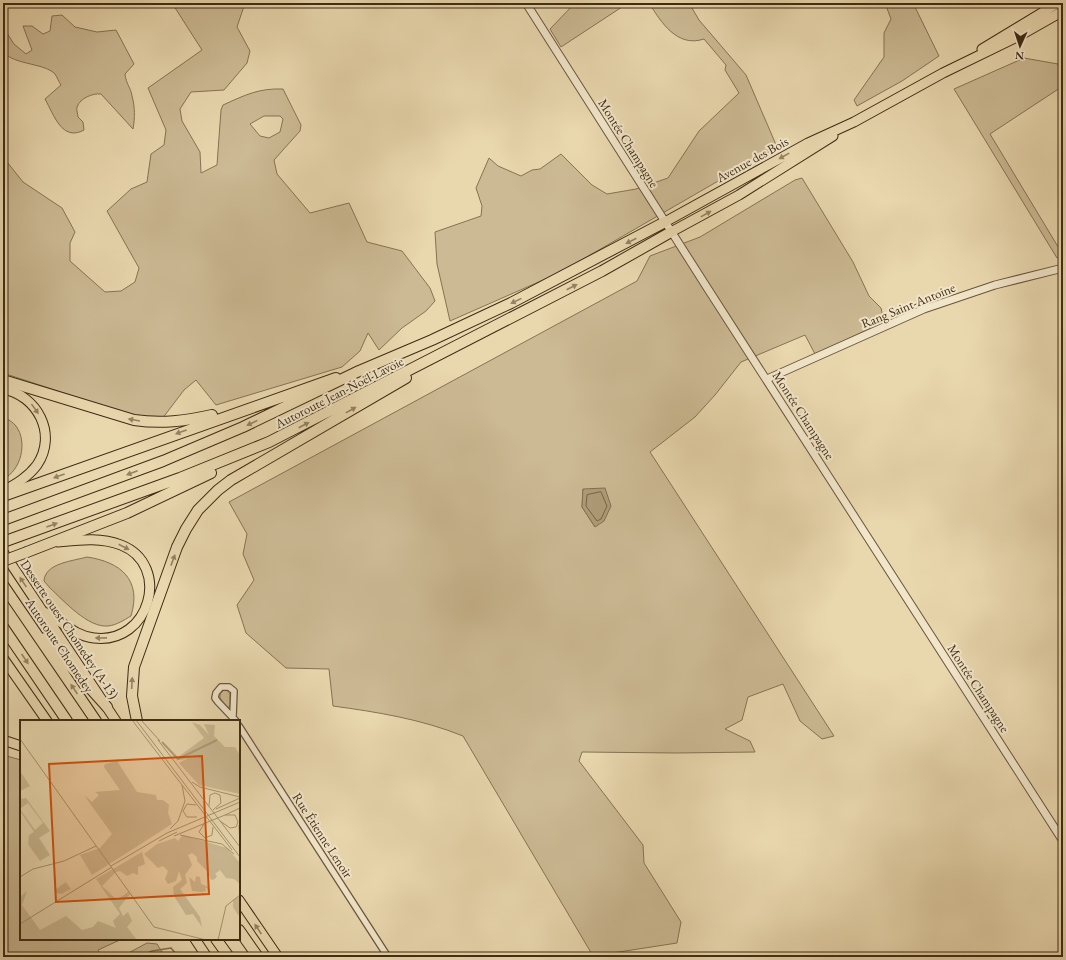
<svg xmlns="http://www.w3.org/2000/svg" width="1066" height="960" viewBox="0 0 1066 960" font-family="'EB Garamond',serif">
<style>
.green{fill:#ccba94;stroke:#867354;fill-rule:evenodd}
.water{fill:#af9d79;stroke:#827050}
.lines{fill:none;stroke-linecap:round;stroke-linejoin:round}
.shore{stroke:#776446;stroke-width:1}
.stream{stroke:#827050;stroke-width:1.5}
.minor-casing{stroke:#6a573a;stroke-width:8}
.tertiary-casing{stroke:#6a573a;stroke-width:9}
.primary-casing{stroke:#3f2c13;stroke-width:11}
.motorway-casing{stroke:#3f2c13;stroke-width:12}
.minor{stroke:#f1e5ca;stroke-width:5.5}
.tertiary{stroke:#f1e5ca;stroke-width:7}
.primary{stroke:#e9d7ae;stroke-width:9}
.motorway{stroke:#e9d7ae;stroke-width:10}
.motorway-bridge-casing{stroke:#3f2c13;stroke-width:12;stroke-linecap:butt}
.motorway-bridge{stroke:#e9d7ae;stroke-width:10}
.oneway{fill:#948260}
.labels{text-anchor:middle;stroke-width:4;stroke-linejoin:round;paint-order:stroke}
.street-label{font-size:13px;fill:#3f2c13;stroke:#f1e5ca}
.inset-river{fill:none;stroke:#af9d79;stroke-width:2}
.inset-road{fill:none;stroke:#a59370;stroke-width:1}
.view{fill:#cf520d;fill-opacity:0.15;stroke:#cf520d;stroke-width:2}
.inset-edge{fill:none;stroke:#3f2c13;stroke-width:2}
</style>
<rect width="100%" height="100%" fill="#e9d7ae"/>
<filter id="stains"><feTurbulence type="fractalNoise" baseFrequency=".005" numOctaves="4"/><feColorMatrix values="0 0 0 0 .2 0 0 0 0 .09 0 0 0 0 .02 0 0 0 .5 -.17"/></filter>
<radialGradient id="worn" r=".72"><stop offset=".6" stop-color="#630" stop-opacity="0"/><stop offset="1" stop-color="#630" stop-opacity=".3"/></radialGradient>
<!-- green -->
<path class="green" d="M172,3H245L237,27L250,51L247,63L224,90L191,92L180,109L182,121L200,152L201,173L217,165L221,110L223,105C245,95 259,88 283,89L301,125L300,131L274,160L277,174L310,213L349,203L367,242L402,251L430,288L435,301L426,311L402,328L379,350L368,333L360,351L342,367L216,405L196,380L184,390L162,419L128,414L3,373V157L23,182L62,208L75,232L70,243V261L105,292L121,291L135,282L139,268L107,211L131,189L147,182L151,154L164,145L166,130L148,88L202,50ZM264,116H280L283,119L280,132L269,138L260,136L250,124Z
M575,3H628L561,47L550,29Z
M649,3H689L699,20L746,75L777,147L559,273L450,321L437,264L435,232L481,216L482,206L476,188L489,158L498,166L521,176L532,170L540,169L561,154L592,185L607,194L636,189L668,178L699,131L739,93L725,70L726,65L704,39C677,48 661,22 649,3Z
M885,3H913L939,56L902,81L857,106L854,100L884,57V33L891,19Z
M62,15L75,27L97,32L116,30L134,64L125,74C126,84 131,88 132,96C135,107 135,118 133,129L101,94C93,93 80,98 77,107C76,110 78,114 78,117L83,122L84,130C62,142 54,115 45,99L61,85C59,82 57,77 55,74C44,62 7,65 3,49C1,42 3,34 3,27L14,44L26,54L32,50L23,26H32L43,34L50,31L52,16Z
M1024,58L1058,64L1063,86L990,134L1063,255L1057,258L954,89Z
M802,178L853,262L869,296L881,308L884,322L815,354L805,335L741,362L715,395L695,417L650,452L834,736L822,739L800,721L783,684L748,697L742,720L725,729L750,741L755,752L676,753L582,752L579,761L643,845L644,863L681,922L677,943L593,956L463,736C421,719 377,712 333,706L329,669L286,668L246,633L237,605L254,580L243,554L247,534L229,502L637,281L650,256L700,237L795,180ZM583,489L595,527L582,507Z
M3,416C7,419 13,422 16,426C28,442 21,471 3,479Z
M87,557C121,562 142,580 131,616C124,620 117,625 108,626C88,628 64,601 50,588L44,581C45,563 73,561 87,557Z
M224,690L228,691L230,694V707H227L220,698V694Z
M3,755L21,760V939H122L98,950L102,957H3Z
M147,943L157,944L165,957H121Z"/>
<!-- water -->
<path class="water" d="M605,488L611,506L604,521L595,527L582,507L583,489Z"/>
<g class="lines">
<!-- shore -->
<path class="shore" d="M601,492L607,506L601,519L597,521L586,506L587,495Z"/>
<!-- stream -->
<path class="stream" d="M139,957L152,951L171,948L176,954L188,957"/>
<defs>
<path id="minor" d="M233,716L234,691L229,687H221L216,693L215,698L218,702L236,721
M239,726L388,957"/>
<path id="tertiary" d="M526,3L706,286L1063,841
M767,379L924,309L995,285L1063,268"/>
<path id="primary" d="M982,49L1058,3
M665,222L808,143L854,122L943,73L1019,36L1063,11
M671,232L739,195L833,136
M3,389C37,395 58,434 37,465C28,477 16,484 3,491
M3,552L116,721
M44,612C61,620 74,636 94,638C150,645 172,565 121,545C100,537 79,540 58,542
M3,658L47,721
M3,740L21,746
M239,900L278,957
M195,939L207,957"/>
<path id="motorway" d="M3,380L134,420C162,424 185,421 212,415
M3,496L336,378
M3,520L163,461L243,427L359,371L432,340L511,303L665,222
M3,542L180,478L269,442L602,271L671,232
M27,552L127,513L211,473
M3,585L96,721
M3,627L67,721
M45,638L107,707
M137,721L132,696L134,667L177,547L186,529L198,510L218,490L231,480L406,378
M239,930L258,957
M216,939L229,957"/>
</defs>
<!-- minor casing -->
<use href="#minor" class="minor-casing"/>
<!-- tertiary casing -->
<use href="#tertiary" class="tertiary-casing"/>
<!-- primary casing -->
<use href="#primary" class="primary-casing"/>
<!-- motorway casing -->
<use href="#motorway" class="motorway-casing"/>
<!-- minor -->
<use href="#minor" class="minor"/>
<!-- tertiary -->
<use href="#tertiary" class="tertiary"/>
<!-- primary -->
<use href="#primary" class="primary"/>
<!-- motorway -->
<use href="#motorway" class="motorway"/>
<defs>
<path id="motorway-bridge" d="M3,561L27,552"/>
</defs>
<!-- motorway-bridge casing -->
<use href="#motorway-bridge" class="motorway-bridge-casing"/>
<!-- motorway-bridge -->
<use href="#motorway-bridge" class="motorway-bridge"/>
</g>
<!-- one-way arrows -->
<defs><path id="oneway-solid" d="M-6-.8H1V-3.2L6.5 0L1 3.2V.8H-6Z"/></defs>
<g class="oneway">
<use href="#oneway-solid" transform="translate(784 156) rotate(151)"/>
<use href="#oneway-solid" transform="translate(706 214) rotate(-29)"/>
<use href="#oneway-solid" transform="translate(631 241) rotate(153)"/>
<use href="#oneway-solid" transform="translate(572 287) rotate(-27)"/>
<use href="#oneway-solid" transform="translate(516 301) rotate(154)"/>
<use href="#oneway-solid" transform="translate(35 409) rotate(54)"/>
<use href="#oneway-solid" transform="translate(351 410) rotate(-29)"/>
<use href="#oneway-solid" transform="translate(134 420) rotate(-170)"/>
<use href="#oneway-solid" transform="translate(252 423) rotate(154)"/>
<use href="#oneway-solid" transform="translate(304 425) rotate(-28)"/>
<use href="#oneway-solid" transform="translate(181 432) rotate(160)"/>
<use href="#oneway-solid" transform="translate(132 473) rotate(159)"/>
<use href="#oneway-solid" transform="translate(59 476) rotate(160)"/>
<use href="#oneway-solid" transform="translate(52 525) rotate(-20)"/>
<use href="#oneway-solid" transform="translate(124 547) rotate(27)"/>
<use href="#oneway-solid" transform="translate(173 560) rotate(-70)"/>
<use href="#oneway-solid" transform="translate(23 582) rotate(-124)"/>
<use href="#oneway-solid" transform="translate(101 638) rotate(179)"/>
<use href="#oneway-solid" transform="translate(25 659) rotate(56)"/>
<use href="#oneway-solid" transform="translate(132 683) rotate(-87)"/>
<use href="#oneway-solid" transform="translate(74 689) rotate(-124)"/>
<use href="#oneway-solid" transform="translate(258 929) rotate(-124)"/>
</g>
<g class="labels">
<!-- street labels -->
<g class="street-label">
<text transform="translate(629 143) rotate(58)" y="5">Montée Champagne</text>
<text transform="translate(752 159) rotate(-29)" y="5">Avenue des Bois</text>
<text transform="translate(908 305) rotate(-22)" y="5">Rang Saint-Antoine</text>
<text transform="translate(339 392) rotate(-27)" y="5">Autoroute Jean-Noël-Lavoie</text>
<text transform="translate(804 415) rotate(57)" y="5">Montée Champagne</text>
<text transform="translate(70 629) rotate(56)" y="5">Desserte ouest Chomedey (A-13)</text>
<text transform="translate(60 645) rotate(56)" y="5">Autoroute Chomedey</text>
<text transform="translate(979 688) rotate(57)" y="5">Montée Champagne</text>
<text transform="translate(323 835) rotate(57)" y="5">Rue Étienne Lenoir</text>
</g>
</g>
<!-- overview -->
<g transform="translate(20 720)">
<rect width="220" height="220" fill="#e9d7ae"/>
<path d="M172,2L180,5L189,15L184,4L195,5L194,16L205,27H215L220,35V74L179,65L159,43L168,38L161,40L158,37L184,18ZM97,41L117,72L136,75L137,80H143L149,85L148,93L152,104L72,155L60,135L80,128L92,114L64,75L72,82L79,75L75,72L100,70L84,47L85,44ZM0,51L10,66L0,71ZM6,78L30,111L19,118L30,135L20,141L8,124L9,115L14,112L0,91V79ZM8,83L23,103L15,110L0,89ZM163,115L207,128L220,143V164L214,159L206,158L200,150L195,154L197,156L195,159L191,160L188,152L177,141V137L172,133L168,135L172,145L165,155L167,163L160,169L180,197L182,207L173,194L166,195L154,176L153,167L162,160L159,151L156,161L148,164L145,159L148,151L143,146L138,148L124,134L137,124L155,118L158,121ZM122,132L125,144L118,147V155L113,153L107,156L100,151L96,152L82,166L97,180L108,172L110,174L99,188L103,196L108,192L112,201L107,207L117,220H0V177L7,171L2,185L20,210L46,196L62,210L73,207L78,201L96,208L93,201L100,194L76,159ZM34,146L51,169L41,174L36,173L35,170L46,162ZM176,156L180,157L181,164L188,167L190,170L185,167L186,171L182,172L172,171L169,157L175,162ZM220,176V194L218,195L213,187V180Z" fill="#ccba94" fill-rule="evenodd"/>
<path class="inset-river" d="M142,22L158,39L197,20"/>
<path class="inset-road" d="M112,0L212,130M116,0L220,137M121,0L140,21M0,19L134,207L186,220M138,20L220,127M172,62L180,67L220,77M176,85L167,84L163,91L167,97H177M189,86L190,75L195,73L200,75L201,83L193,90M196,89L220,78M205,95L220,88M184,104L179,112L185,118L192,115L193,107M219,105L220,125M150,109L158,101L165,81L162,65M160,115L202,124L214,134M154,116L205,95H215L218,102L216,107L210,108L200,101M139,121L157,112M91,146L147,113L220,82M0,157L13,149L44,141L76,126M0,204L92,147M198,220L206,186L220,175"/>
<path class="view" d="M182,36L189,174L36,182L29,44Z"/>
<rect width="220" height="220" class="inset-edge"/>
</g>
<!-- margin -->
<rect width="1066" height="960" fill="none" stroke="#e9d7ae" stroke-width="16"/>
<rect x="4" y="4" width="1058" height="952" fill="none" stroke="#3f2c13" stroke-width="2"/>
<rect x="8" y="8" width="1050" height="944" fill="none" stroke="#3f2c13"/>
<!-- north arrow -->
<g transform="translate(1020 46) rotate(183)" stroke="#f1e5ca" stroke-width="3" paint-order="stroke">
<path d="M0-3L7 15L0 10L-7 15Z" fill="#3f2c13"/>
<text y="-6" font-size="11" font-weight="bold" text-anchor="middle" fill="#3f2c13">N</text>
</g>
<rect width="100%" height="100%" filter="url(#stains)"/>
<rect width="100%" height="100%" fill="url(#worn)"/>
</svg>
